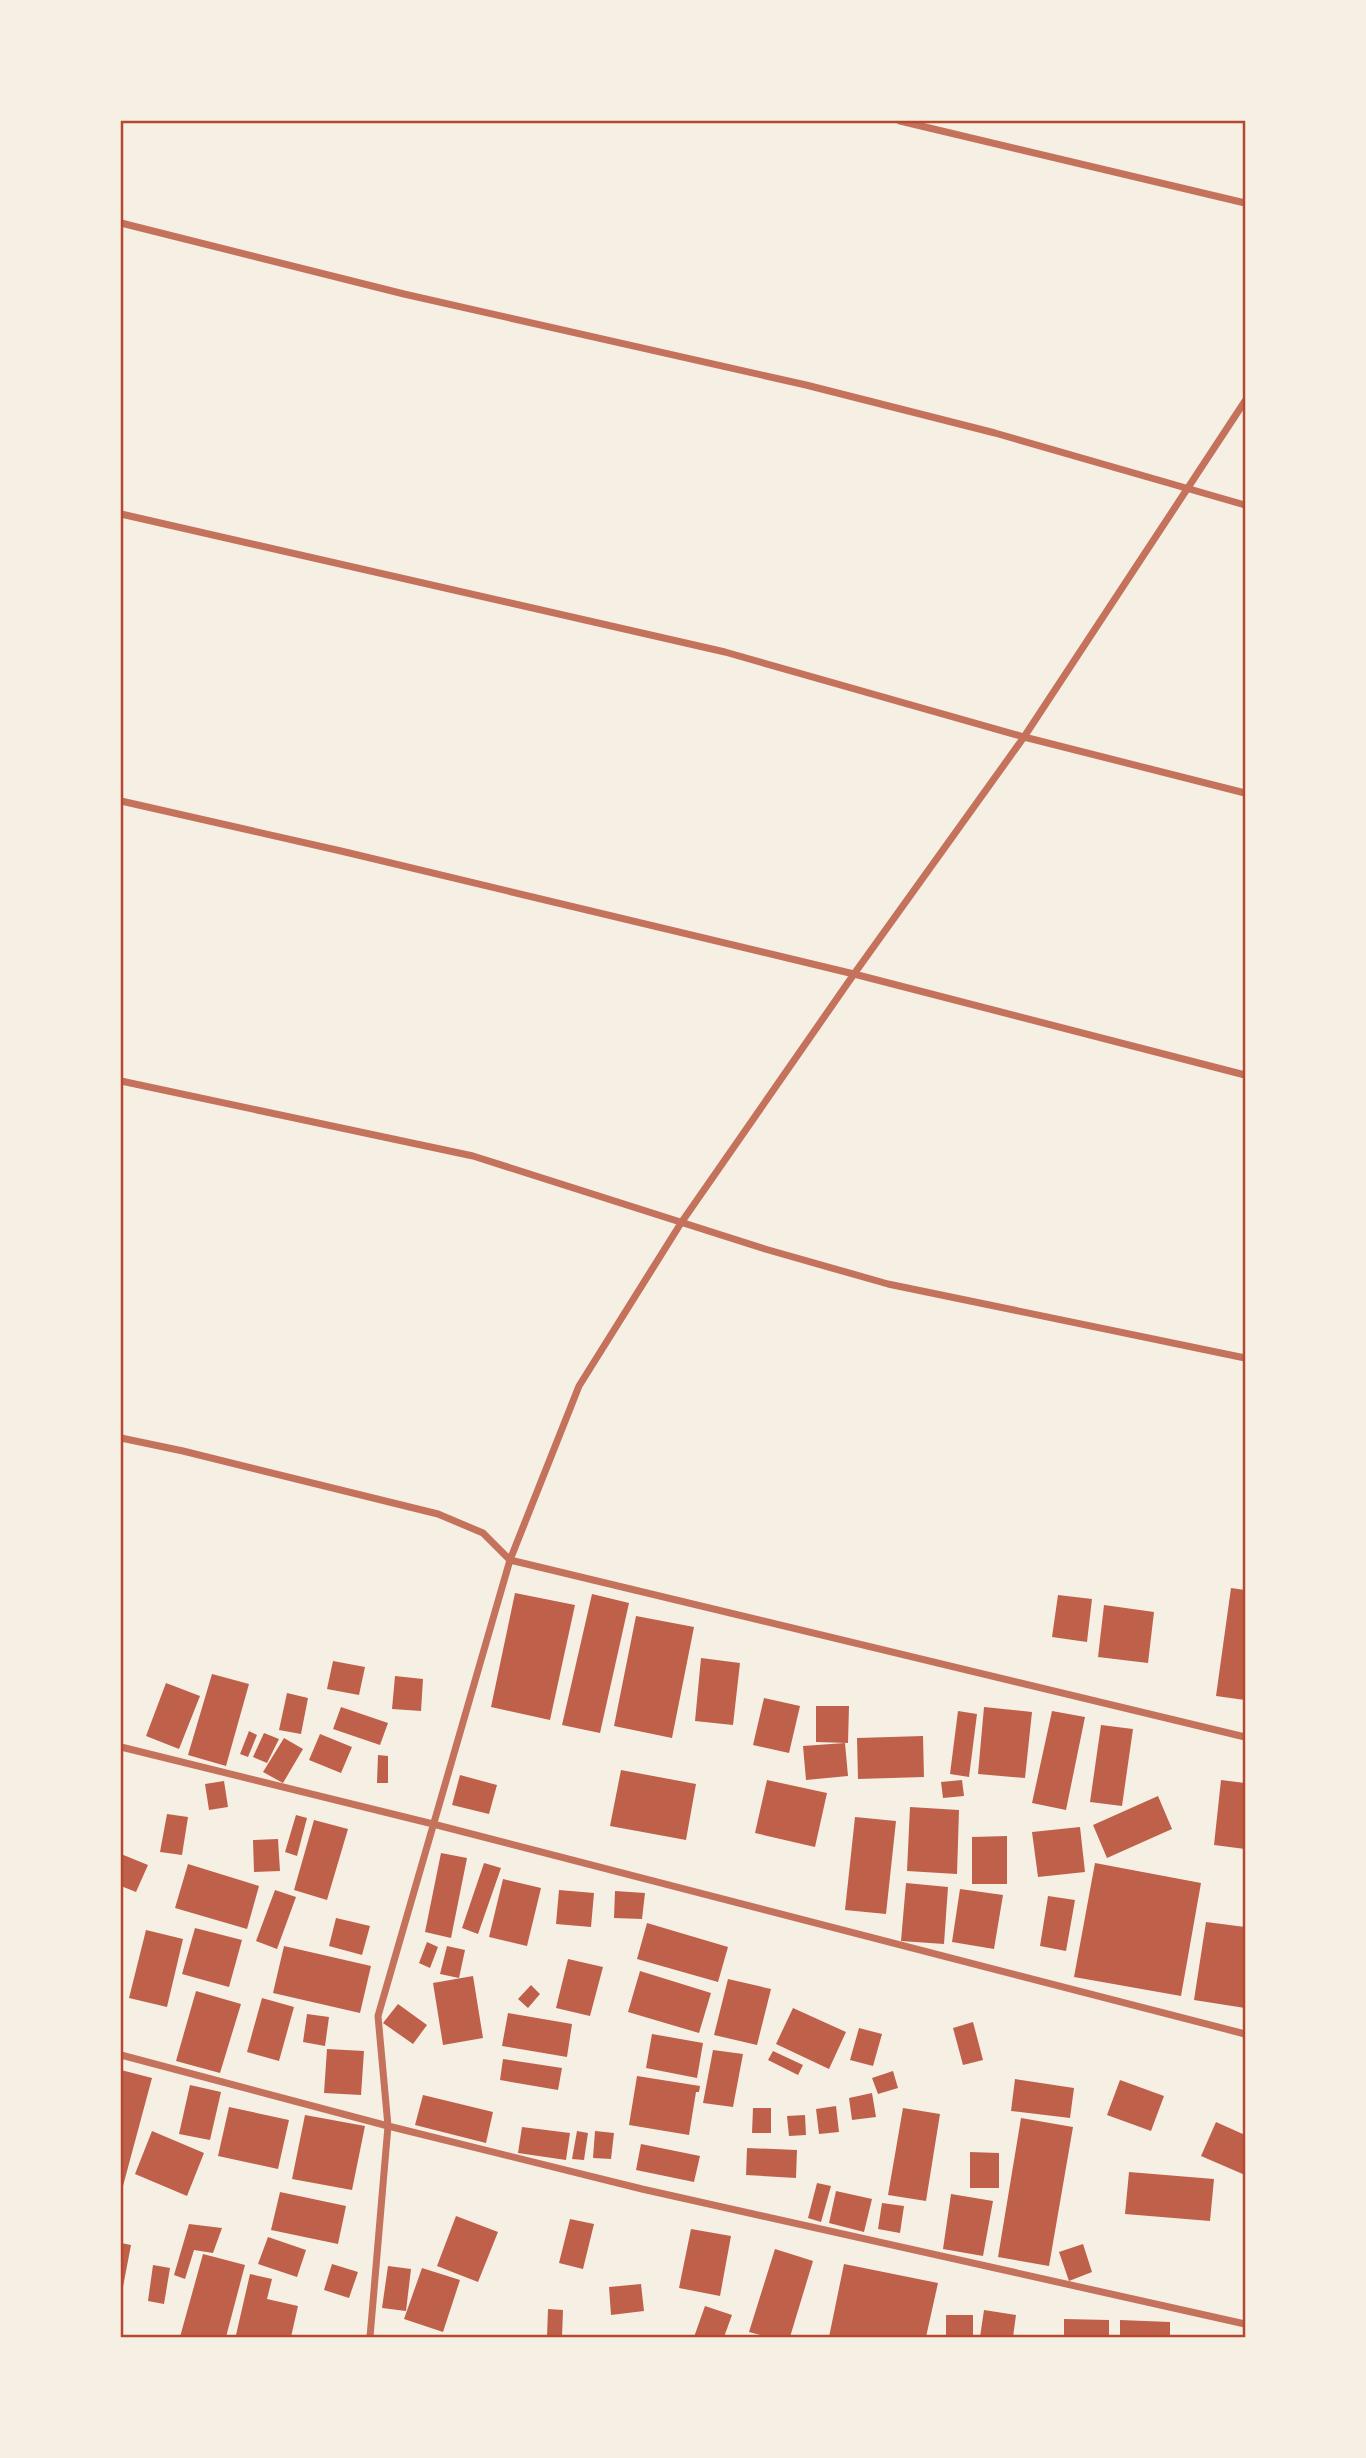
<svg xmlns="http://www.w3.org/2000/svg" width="1366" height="2458" viewBox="0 0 1366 2458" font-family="'Sofia Sans Condensed',sans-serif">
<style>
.building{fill:#bf614a}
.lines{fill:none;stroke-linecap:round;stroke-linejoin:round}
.minor{stroke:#c5725c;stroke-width:7}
.neatline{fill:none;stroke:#b5482f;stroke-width:2.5}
</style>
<rect width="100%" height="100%" fill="#f6efe4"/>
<!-- building -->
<path class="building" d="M1231,1588L1245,1590V1700L1216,1696Z
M515,1593L575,1605L550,1720L491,1707Z
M592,1594L629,1603L600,1733L562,1725Z
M1058,1595L1092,1599L1087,1642L1052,1637Z
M1104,1605L1154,1612L1148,1663L1098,1657Z
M636,1616L694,1627L672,1738L614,1726Z
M701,1658L740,1663L733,1725L695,1721Z
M333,1661L365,1667L359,1695L327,1689Z
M212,1674L249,1684L226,1766L188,1755Z
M395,1676L423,1679L421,1711L392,1709Z
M166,1683L200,1696L179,1749L146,1736Z
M287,1693L308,1698L301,1734L279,1730Z
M764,1698L800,1706L789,1753L753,1745Z
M816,1706H849L848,1743L816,1742Z
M341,1707L388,1723L380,1745L333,1729Z
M984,1707L1032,1712L1025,1778L978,1774Z
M958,1711L977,1714L969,1777L950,1774Z
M1052,1711L1085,1717L1066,1810L1032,1803Z
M1101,1725L1133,1729L1122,1806L1090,1802Z
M249,1731L257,1735L248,1757L240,1754Z
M264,1733L279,1739L267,1763L253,1757Z
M320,1734L352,1747L341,1773L309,1760Z
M923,1736L924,1777L858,1779L857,1738Z
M284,1738L303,1749L283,1783L263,1772Z
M845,1743L848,1776L806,1780L803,1746Z
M378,1755L388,1756V1783H377Z
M621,1770L696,1784L686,1840L610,1826Z
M460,1775L497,1785L489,1814L452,1805Z
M767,1780L827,1793L815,1847L755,1833Z
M962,1780L964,1796L943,1798L941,1782Z
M1221,1780L1245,1783V1849L1214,1845Z
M224,1781L228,1807L209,1810L205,1784Z
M1158,1796L1172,1829L1107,1858L1093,1825Z
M910,1807L959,1810L957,1874L907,1871Z
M167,1814L188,1817L182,1855L160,1852Z
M296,1815L307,1818L297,1856L285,1852Z
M855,1817L896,1821L886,1914L845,1910Z
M314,1820L348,1829L327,1900L294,1890Z
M1080,1827L1085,1872L1038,1877L1032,1832Z
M1007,1836V1884H972V1837Z
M278,1839L280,1871L254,1872L253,1840Z
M441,1853L467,1858L451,1938L425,1932Z
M121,1854L148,1865L136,1892L121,1886Z
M484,1863L501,1868L478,1934L462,1928Z
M1095,1863L1201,1883L1181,1996L1074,1977Z
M188,1864L259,1886L247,1929L175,1908Z
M503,1879L541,1888L527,1946L489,1937Z
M906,1883L948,1887L944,1944L901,1941Z
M960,1889L1003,1895L994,1949L952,1942Z
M275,1890L296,1897L277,1949L256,1941Z
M559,1890L594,1893L591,1927L556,1924Z
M615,1891L645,1893L642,1919L614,1918Z
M1048,1896L1075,1900L1066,1951L1040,1946Z
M336,1918L370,1926L362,1955L329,1946Z
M1206,1922L1245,1927V2008L1194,2000Z
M647,1923L728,1947L718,1982L637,1959Z
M195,1928L242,1940L229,1987L182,1974Z
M146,1930L183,1939L167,2007L129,1998Z
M427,1942L438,1947L430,1968L419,1963Z
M284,1946L371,1966L360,2013L273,1993Z
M447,1946L465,1950L459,1978L440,1974Z
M568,1959L603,1967L590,2016L556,2008Z
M640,1971L711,1993L699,2033L628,2012Z
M473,1976L483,2038L443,2045L433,1983Z
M728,1979L771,1989L757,2045L714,2035Z
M531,1985L540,1994L528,2008L518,1999Z
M196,1991L241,2004L220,2073L176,2061Z
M262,1998L294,2007L279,2061L247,2052Z
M398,2004L427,2025L413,2044L383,2023Z
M793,2008L846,2032L829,2069L776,2044Z
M508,2013L572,2024L567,2057L502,2046Z
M307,2014L329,2017L325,2046L303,2042Z
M973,2022L983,2060L963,2065L953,2028Z
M859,2028L882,2034L873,2066L850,2060Z
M652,2034L703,2043L697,2078L646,2068Z
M327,2049L364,2051L361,2095L324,2093Z
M713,2050L743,2054L733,2107L703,2103Z
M773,2051L803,2065L798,2075L768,2060Z
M503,2059L562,2068L558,2090L500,2080Z
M121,2070L152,2078L123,2186H121Z
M893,2071L898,2088L878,2094L872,2078Z
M637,2076L700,2086L699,2092H696L689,2135L629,2125Z
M1015,2079L1074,2088L1070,2118L1011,2111Z
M1120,2080L1164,2096L1151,2131L1107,2115Z
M190,2085L221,2092L210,2140L179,2134Z
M872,2093L876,2117L852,2120L849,2098Z
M423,2095L493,2112L486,2143L415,2125Z
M836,2106L839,2132L819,2134L816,2109Z
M229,2107L289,2120L278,2169L218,2156Z
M753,2108H771V2133H752Z
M903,2108L940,2114L926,2201L888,2195Z
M305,2115L365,2126L352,2190L292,2179Z
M805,2115L806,2135L789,2136L787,2116Z
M1021,2118L1073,2127L1049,2266L998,2257Z
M1216,2122L1245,2135V2175L1201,2156Z
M522,2127L570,2133L566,2160L518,2153Z
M152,2131L204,2153L187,2196L135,2174Z
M577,2131L588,2133L584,2160L572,2159Z
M595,2131L614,2133L611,2159L593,2158Z
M641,2144L700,2156L694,2182L636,2170Z
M747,2148L797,2150L796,2178L746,2175Z
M970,2152L999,2153V2188H970Z
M1129,2172L1214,2179L1210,2221L1125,2214Z
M817,2183L831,2186L821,2222L808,2218Z
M836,2191L872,2199L864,2232L829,2223Z
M280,2192L346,2206L338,2244L271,2230Z
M951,2194L993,2201L983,2256L943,2249Z
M882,2203L904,2206L900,2233L878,2229Z
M456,2216L498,2232L478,2282L437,2266Z
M570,2219L594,2224L583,2269L559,2263Z
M189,2224L222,2228L213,2253L194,2250L185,2279L174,2275Z
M691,2229L731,2236L720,2296L679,2288Z
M268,2237L306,2250L297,2277L258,2264Z
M121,2243L131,2245L122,2292H121Z
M1083,2244L1092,2272L1069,2281L1059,2252Z
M775,2249L813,2261L790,2337H768L749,2332Z
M203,2254L245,2265L226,2337H180Z
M332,2264L358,2272L349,2298L324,2290Z
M844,2264L938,2283L926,2337H829Z
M153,2265L170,2268L164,2304L148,2301Z
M388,2266L411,2269L406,2311L382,2308Z
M422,2268L460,2280L443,2332L404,2319Z
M250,2274L272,2279L267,2299L298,2306L291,2337H248L236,2335Z
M641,2284L644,2311L611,2315L609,2287Z
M705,2306L732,2315L724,2337H694Z
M548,2309L563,2310L562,2337H547Z
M984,2310L1016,2315L1013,2337H980Z
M946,2315H973V2337H946Z
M1064,2319L1109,2320V2337H1064Z
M1120,2320L1170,2322V2337H1120Z"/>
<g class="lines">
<!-- minor -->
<path class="minor" d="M900,121L1245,203
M121,223L404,294L806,385L995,433L1245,505
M121,514L725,652L1024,737L1245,793
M121,801L341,851L854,974L1245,1075
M121,1081L473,1156L765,1249L888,1284L1245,1358
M121,1438L183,1451L438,1514L483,1533L510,1560L1245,1737
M121,1747L433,1824L1245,2034
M121,2055L388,2126L642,2189L1245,2324
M370,2337L388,2126L378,2016L510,1560L579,1386L681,1223L854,974L1024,737L1245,401"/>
</g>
<!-- border -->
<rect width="1366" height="2458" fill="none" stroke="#f6efe4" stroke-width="245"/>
<rect x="122" y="122" width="1122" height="2214" class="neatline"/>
</svg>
